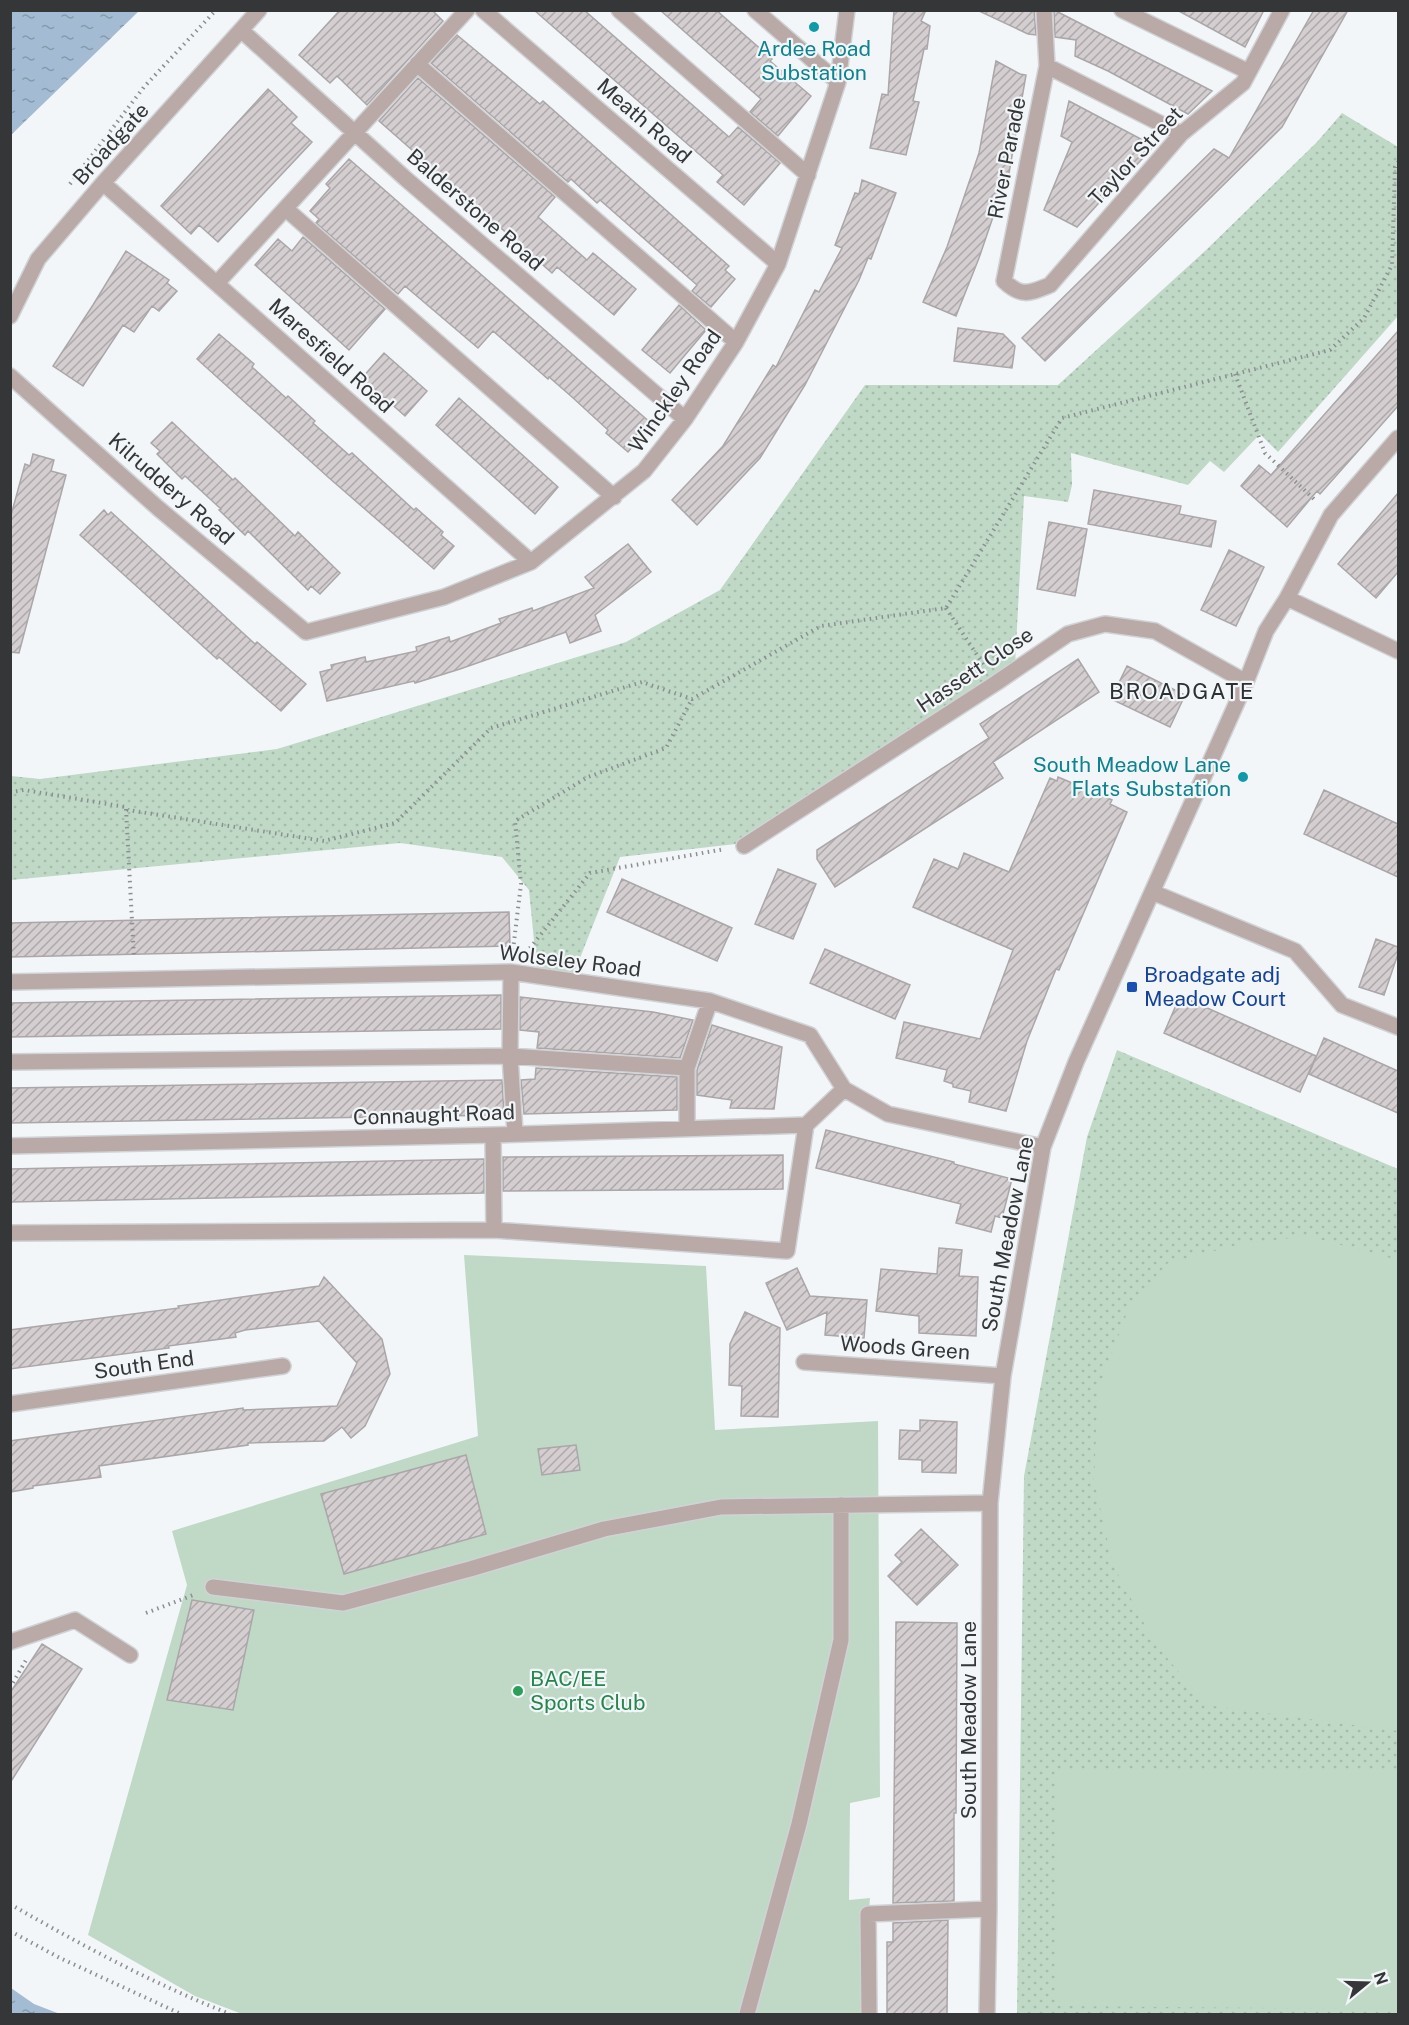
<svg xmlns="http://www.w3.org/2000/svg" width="1409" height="2025" viewBox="0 0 1409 2025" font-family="'Public Sans',sans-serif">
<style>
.park{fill:url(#park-dots)}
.pitch{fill:#bfd9c6}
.water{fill:url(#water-ripples)}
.building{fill:url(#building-hatch);stroke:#aba6a8;stroke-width:1.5}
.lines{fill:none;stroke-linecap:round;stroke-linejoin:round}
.minor-casing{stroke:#d0d3d6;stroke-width:18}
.path{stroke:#8c8f90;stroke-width:4;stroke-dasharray:1.5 4.5;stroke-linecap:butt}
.minor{stroke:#b9a9a7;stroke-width:15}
.culture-dot{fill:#0f9aa8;stroke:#f2f6f9;stroke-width:2}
.transit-dot{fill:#1a4fb4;stroke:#f2f6f9;stroke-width:2}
.leisure-dot{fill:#2e9e5b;stroke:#f2f6f9;stroke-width:2}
.labels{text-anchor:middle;stroke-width:4.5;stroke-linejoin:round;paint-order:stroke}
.culture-label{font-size:21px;fill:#0d838f;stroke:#f2f6f9}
.street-label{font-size:21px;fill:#343637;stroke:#f2f6f9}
.transit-label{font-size:21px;fill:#164399;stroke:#f2f6f9;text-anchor:start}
.leisure-label{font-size:21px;fill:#27864d;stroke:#f2f6f9;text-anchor:start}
.neighbourhood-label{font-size:22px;letter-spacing:1.5px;fill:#2d3033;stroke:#f2f6f9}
</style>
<defs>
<pattern id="park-dots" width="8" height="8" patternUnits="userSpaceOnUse" patternTransform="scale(1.5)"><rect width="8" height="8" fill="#bfd9c6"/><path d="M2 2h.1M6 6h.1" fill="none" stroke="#a5bbab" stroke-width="1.8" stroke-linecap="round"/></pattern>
<pattern id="water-ripples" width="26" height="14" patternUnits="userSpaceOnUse" patternTransform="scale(1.5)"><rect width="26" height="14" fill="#a3bcd3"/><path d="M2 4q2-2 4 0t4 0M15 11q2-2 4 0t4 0" fill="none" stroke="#869aac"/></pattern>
<pattern id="building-hatch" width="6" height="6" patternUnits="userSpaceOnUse" patternTransform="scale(1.5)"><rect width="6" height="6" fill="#d4ced0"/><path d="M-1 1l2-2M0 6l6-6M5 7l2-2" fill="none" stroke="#ada8aa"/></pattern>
</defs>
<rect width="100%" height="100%" fill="#f2f6f9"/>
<!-- park -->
<path class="park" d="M1342,113L1398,147V316L1278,452L1260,434L1224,472L1210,461L1188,485L1071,453L1072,485L1068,502L1024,496L1015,665L736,844L620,857L574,973L537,971L529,890L502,857L400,843L11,880V776L40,779L277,749L626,642L720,590L865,385H1058L1205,251L1317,142Z
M1117,1050L1398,1169V2014H1017L1024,1476L1087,1137Z"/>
<!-- pitch -->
<path class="pitch" d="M1307,1236L1398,1260V1731L1206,1705L1154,1642L1113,1565L1094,1480L1098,1390L1130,1305L1168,1263L1241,1244Z
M464,1255L706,1266L715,1430L878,1421L880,1797L850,1803L849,1900L870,1898L860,2014H242L195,1996L88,1935L187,1585L172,1531L478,1436Z
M1398,1769V2009L1055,2006V1770Z"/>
<!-- water -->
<path class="water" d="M11,10H139V11L11,135Z
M11,1988L34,2004L60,2014H11Z"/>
<!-- building -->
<path class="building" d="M340,10H432L443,21L367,105L337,76L330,83L299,55Z
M534,10H584L729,137L738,127L780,163L744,205L717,182L723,175Z
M660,10H716L772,59L770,61L811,96L778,136L750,112L761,99Z
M894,10H926L921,21L930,26L927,49H924L913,101L919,102L906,155L870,148L882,94L888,95Z
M977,10H1034L1036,35L1028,34Z
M1054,10L1189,79L1212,91L1188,114L1108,71L1075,56L1076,40L1055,37Z
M1177,10H1264L1245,47Z
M1314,10H1348L1282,127L1045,361L1022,338L1214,149L1229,158Z
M457,35L540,104L543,101L729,266L725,270L735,279L711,307L692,291L697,285L600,200L597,203L571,179L568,182L431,63Z
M996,61L1020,74L1026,75L1008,179H1006L979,258L956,316L923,302L947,247L979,153Z
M418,78L555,197L538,217L587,260L593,253L636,289L614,315L557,267L552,273L379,121Z
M268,89L297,117L291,123L312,142L218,242L199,225L191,234L161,206Z
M1069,101L1154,146L1130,172L1121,168L1107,194L1077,227L1044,210L1072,142L1061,136Z
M349,159L652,424L628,452L606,433L608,430L572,397L549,377L548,379L493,331L478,348L405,286L398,294L316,223L319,219L310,211L330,188L326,184Z
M862,180L896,193L871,259L868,258L859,280L805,385L760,458L697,525L672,500L723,446L773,365L776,367L815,290L819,292L842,248L835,245L855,193L859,194Z
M303,237L385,309L349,350L255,265L278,239L292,251Z
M126,251L169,280L167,283L177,291L159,311L152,306L134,332L123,325L83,386L53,366L93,305Z
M679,305L706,330L670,373L642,350Z
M958,328L1003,334L1015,346L1012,368L954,361Z
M1398,331V406L1320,494L1317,491L1287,527L1241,486L1259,465L1271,475Z
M219,334L254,364L252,367L286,398L288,396L315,421L313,423L349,455L352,453L414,510L416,508L443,532L441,535L454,546L434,569L328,477L197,359Z
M384,353L427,391L405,416L362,378Z
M459,398L558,487L535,514L436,425Z
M172,422L233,480L235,478L295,536L298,532L340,573L320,594L311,586L308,590L248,531L245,535L219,510L221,509L185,476L182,479L157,454L160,451L151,443Z
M33,454L54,460L51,471L66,475L19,653L10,652V519L25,464L30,466Z
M1094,490L1181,506L1179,514L1216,521L1211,547L1088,524Z
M1398,493V572L1376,598L1338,564Z
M104,510L108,515L111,512L255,644L257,642L306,684L281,711L219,657L217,659L80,535Z
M1049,522L1087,529L1075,596L1037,589Z
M628,544L651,572L595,615L601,631L570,643L566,632L460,669L415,683L414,681L327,701L320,672L332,669L331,665L365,657L366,662L417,651L416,647L449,637L450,642L501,623L499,619L532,608L533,611L594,588L585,577Z
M1229,550L1264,567L1236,626L1201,610Z
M1078,659L1099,692L993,762L1003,778L835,887L817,859V850L989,738L980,724Z
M1127,666L1185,695L1170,727L1111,699Z
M1058,777L1112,800L1110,804L1127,812L1059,970L1056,969L1027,1041L1006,1111L969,1102L971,1091L953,1087V1084L944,1081L947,1070L896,1058L904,1022L980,1039L1013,950L913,907L934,859L958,869L964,853L1009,872L1050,778L1057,781Z
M1324,790L1398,824V877L1304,834Z
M778,869L816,884L793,939L755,924Z
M622,879L732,928L717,961L607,912Z
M509,912L510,946L10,957V923Z
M1376,939L1398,947V954L1384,995L1359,987Z
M825,949L910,985L895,1019L810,983Z
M501,995V1029L10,1037V1003Z
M1180,996L1316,1056L1300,1092L1164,1033Z
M520,997L653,1012L693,1020L680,1058L537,1048L539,1032L520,1030Z
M712,1025L782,1047L774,1109L730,1108L732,1100L697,1095V1070Z
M1324,1038L1398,1071V1113L1309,1074Z
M536,1068L677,1077V1110L524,1114L521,1080L535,1079Z
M502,1080L504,1115L10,1123V1088Z
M826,1130L954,1162V1164L1012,1179L1002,1218L995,1216L991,1232L956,1223L961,1204L816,1168Z
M783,1155V1189L503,1191V1157Z
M484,1159V1193L10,1202V1169Z
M939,1248L962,1250L959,1276L978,1277L976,1336L919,1333V1316L876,1311L881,1269L937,1274Z
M797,1268L810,1296L867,1300L864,1338L825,1335L827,1312L787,1330L766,1283Z
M324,1277L382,1339L390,1374L365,1426L351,1438L342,1427L324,1441L248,1443V1445L99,1466L101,1477L33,1486V1488L10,1492V1441L243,1408V1410L337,1406L357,1363L319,1321L245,1330L235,1333L236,1337L168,1346L169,1348L10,1369V1330L179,1308L178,1306L319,1286Z
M745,1312L780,1328L778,1417L741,1416L742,1386L729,1385L730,1344Z
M920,1420L957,1422L956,1473L922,1472V1460L899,1459L900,1430L920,1431Z
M576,1445L580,1470L542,1475L538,1449Z
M466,1455L486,1534L344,1574L321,1494Z
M921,1529L958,1565L917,1605L888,1576L902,1562L895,1555Z
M192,1600L254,1610L233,1710L167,1700Z
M896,1622L957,1623L956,1813H954V1901L893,1903Z
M42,1644L82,1669L10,1783V1693Z
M948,1920L947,2014H887V1942H893V1923Z"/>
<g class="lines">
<defs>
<path id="minor" d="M483,10L778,264
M619,10L808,175
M755,10L838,82
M1044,10L1047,66L1004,281C1022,298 1030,293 1050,285L1181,134L1243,83L1282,10
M1122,10L1249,72
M241,30L406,179L685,419
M417,64L736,342
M1047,66L1181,134
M103,183L531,562
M286,209L614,497
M217,283L467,10
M10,316L38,259L103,183L259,10
M10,376L158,508L306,632L444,597L531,562L644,471L685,419L736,342L778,264L838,82L847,10
M1287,598L1331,515L1398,438
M744,846L996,683L1068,634L1105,624L1155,631L1246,682
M1152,892L1295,951L1342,1005L1398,1027
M511,972L510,1056L515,1133
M10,982L511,972L710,1001L810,1035L844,1089L888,1114L1043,1147
M10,1062L510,1056L687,1068
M687,1128V1068L710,1001
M493,1135L494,1230
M10,1146L493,1135L806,1125L844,1089
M10,1233L494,1230L787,1251L806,1125
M804,1362L1003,1376
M10,1404L283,1366
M213,1587L343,1603L470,1569L604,1529L721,1507L990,1503
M10,1642L75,1620L130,1655
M747,2014L799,1824L841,1640V1505
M869,2014L868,1914L989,1909
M987,2014L989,1909L990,1503L1003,1376L1043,1147L1076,1062L1246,682L1266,631L1287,598L1398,651"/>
</defs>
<!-- minor casing -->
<use href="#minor" class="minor-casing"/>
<!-- path -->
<path class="path" d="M70,184L144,87L216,10
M1235,374L1265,453L1315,500
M946,608L985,667
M10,792L24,790L126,807L128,810L324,841L395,823L491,728L642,682L692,699L821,626L946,608L1062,418L1330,350L1364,318L1392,265L1395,167L1398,162
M126,809L134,958
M513,950L521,884L515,821L588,777L666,748L692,699
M526,953L590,873L725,849
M146,1613L196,1594
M10,1688L26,1660
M10,1904C81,1945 154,1984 230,2014
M10,1931L60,1958L181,2014"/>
<!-- minor -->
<use href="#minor" class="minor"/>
</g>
<!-- markers -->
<g class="culture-dot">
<circle cx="814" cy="27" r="6"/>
<circle cx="1243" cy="777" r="6"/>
</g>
<rect class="transit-dot" x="1126" y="981" width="12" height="12" rx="3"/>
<circle class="leisure-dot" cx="518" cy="1691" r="6"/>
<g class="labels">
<!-- culture labels -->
<g class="culture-label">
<text x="814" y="56">Ardee Road<tspan x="814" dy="24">Substation</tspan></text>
<text x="1231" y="772" text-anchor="end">South Meadow Lane<tspan x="1231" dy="24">Flats Substation</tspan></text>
</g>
<!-- street labels -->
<g class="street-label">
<text transform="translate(644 121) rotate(41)" y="7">Meath Road</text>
<text transform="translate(111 144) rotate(-48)" y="7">Broadgate</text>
<text transform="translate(1136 156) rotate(-47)" y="7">Taylor Street</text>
<text transform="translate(1007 158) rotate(-79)" y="7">River Parade</text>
<text transform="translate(475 210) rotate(41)" y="7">Balderstone Road</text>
<text transform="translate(331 356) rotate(42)" y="7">Maresfield Road</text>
<text transform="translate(675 391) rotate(-55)" y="7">Winckley Road</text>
<text transform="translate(171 489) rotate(41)" y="7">Kilruddery Road</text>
<text transform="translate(975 670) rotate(-34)" y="7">Hassett Close</text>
<text transform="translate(570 961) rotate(7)" y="7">Wolseley Road</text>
<text transform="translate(434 1115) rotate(-2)" y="7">Connaught Road</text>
<text transform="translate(1008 1234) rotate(-79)" y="7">South Meadow Lane</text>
<text transform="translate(905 1348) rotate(4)" y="7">Woods Green</text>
<text transform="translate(144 1365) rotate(-8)" y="7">South End</text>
<text transform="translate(969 1720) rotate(-90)" y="7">South Meadow Lane</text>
</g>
<!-- transit labels -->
<g class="transit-label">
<text x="1144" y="982">Broadgate adj<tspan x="1144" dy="24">Meadow Court</tspan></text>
</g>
<!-- leisure labels -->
<g class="leisure-label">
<text x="530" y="1686">BAC/EE<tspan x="530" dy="24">Sports Club</tspan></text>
</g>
<!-- neighbourhood labels -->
<g class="neighbourhood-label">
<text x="1182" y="699">BROADGATE</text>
</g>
</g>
<!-- border -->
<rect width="1409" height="2025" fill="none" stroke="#343637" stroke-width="24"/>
<!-- north arrow -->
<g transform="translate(1367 1983) rotate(71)" stroke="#f2f6f9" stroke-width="4.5" paint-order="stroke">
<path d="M0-4.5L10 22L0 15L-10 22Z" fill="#343637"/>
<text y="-9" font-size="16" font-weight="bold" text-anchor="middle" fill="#343637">N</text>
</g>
</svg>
